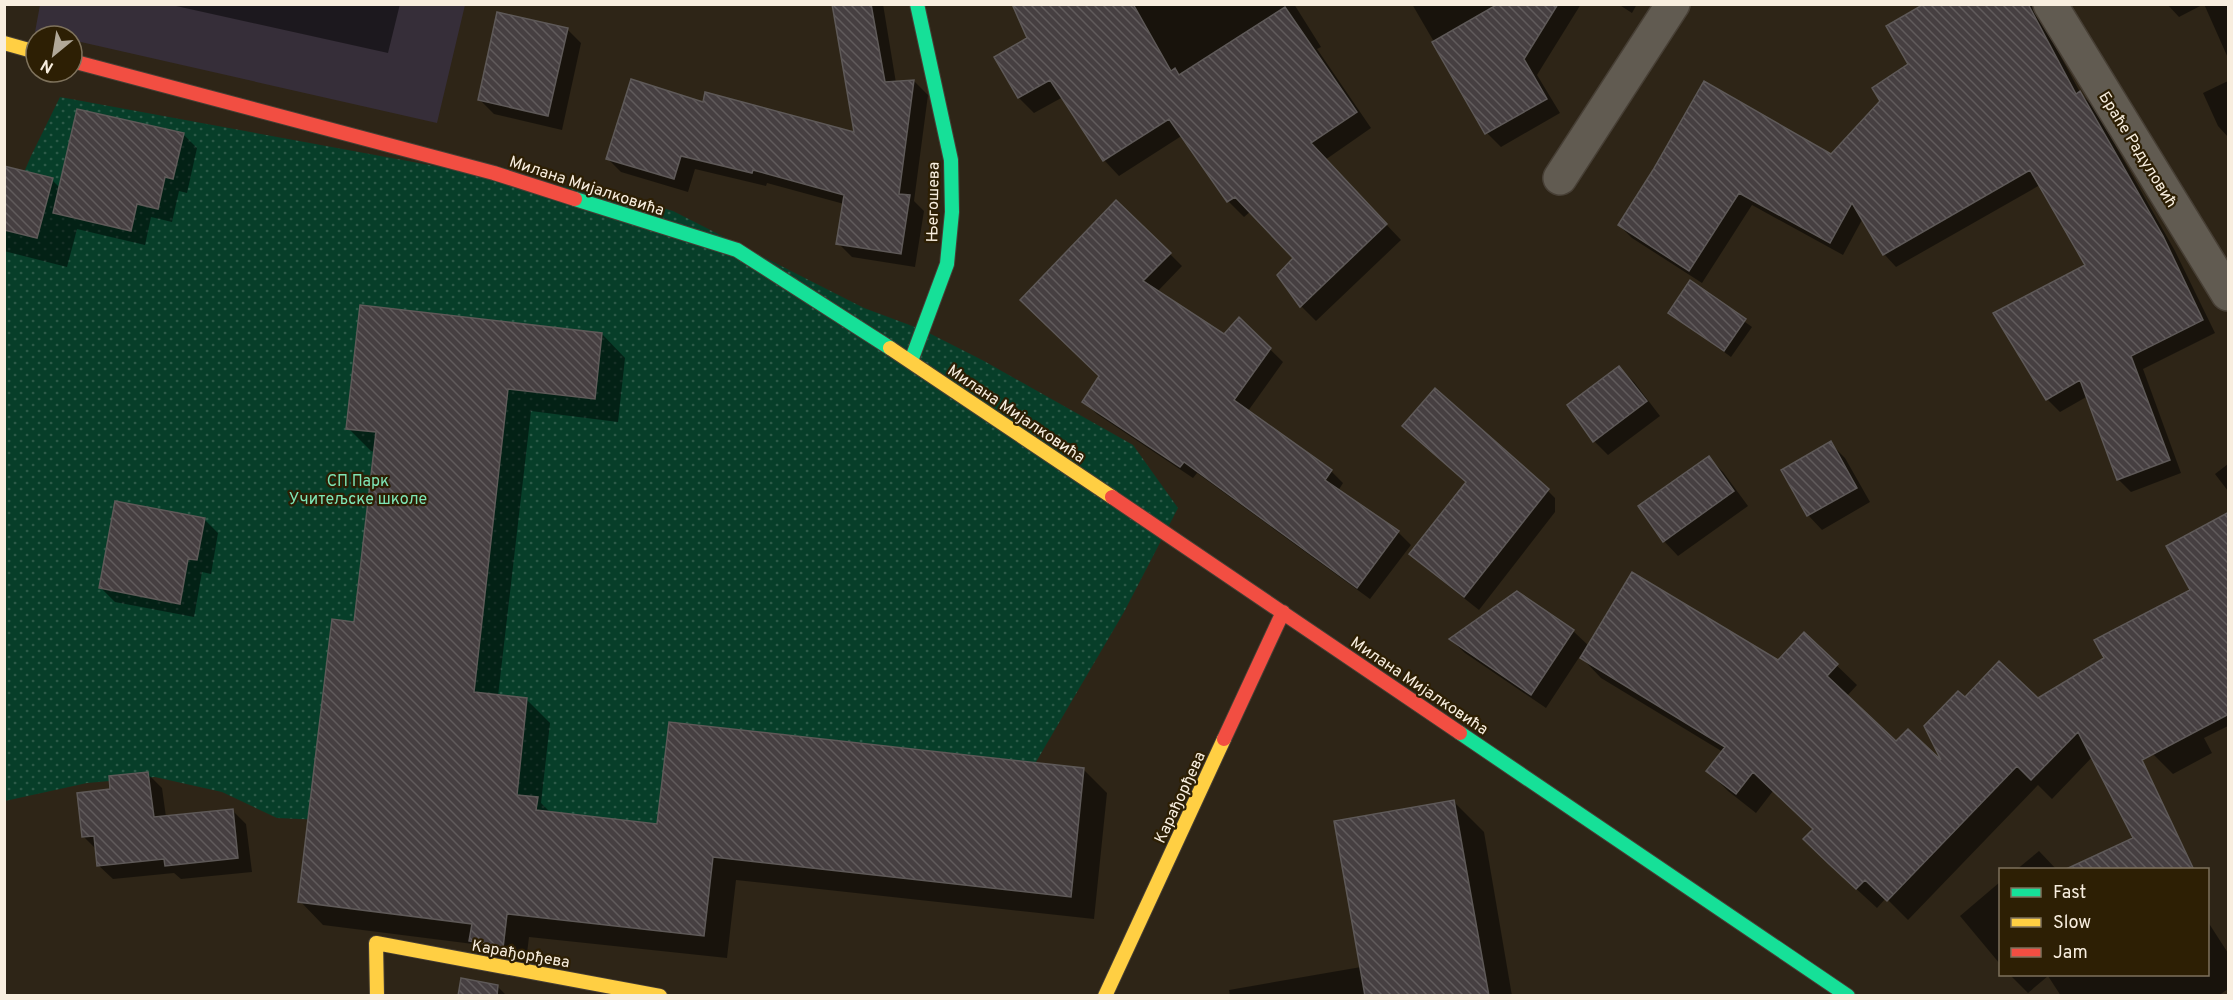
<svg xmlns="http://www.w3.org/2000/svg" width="2233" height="1000" viewBox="0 0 2233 1000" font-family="Overpass,sans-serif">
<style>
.education{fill:#362e39}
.park{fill:url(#park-dots)}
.shadow{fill:#0007}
.building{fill:url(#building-back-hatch);stroke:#5e5958;stroke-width:1.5}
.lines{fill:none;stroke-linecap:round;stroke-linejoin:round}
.street-casing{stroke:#473f35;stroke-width:36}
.fast-casing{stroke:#473f35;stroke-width:16}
.slow-casing{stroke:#473f35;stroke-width:16}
.jam-casing{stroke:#473f35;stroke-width:16}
.street{stroke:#615b51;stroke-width:33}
.fast{stroke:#16e098;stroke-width:14}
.slow{stroke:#ffcf43;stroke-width:14}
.jam{stroke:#f24e42;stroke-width:14}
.labels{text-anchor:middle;stroke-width:4.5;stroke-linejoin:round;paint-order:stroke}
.street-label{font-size:16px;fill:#f8eedf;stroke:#2d1f04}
.park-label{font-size:16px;fill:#7ee5b6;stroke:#2d1f04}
</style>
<defs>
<pattern id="park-dots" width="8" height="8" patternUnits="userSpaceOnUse" patternTransform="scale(1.5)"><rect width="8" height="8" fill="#073e29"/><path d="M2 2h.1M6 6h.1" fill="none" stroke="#2c5a48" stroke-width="1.8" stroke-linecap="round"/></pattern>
<pattern id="building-back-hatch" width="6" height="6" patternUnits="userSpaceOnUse" patternTransform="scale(1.5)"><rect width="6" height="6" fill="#463f41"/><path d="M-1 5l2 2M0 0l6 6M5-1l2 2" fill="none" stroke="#615b5c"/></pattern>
</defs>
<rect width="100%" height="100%" fill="#2e2517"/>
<!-- education -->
<path class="education" d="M40,5V4L465,5L437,123L72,40V36H53L35,32Z"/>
<!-- park -->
<path class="park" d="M60,97L435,166L616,195L673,211L864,308L923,330L984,361L1133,445L1178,508L1124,612L1036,762L999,829L370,822L277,818L222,792L155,777L87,783L5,801V217L31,156Z"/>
<!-- shadow -->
<path class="shadow" d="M167,4H400L388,53Z
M834,4H883L896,83L914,81L928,95L914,201L924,211L915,267L852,257L838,243L844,204L767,183L766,186L695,169L688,192L621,172L607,158L704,104L856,134Z
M1013,4H1294L1321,47L1317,49L1371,128L1325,160L1401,240L1316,321L1301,306L1295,258L1251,211L1244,217L1228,201L1183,135L1119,176L1104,160L1063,97L1034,113L1019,98L996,57L1029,38Z
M1412,4H1581L1537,75L1560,113L1501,147L1487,133Z
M1618,4H1637L1632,13Z
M1927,4H2032L2081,94L2093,106L2175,251L2215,333L2143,369L2181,473L2131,492L2118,479L2088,396L2060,412L2047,399L1996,313L2087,266L2040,185L1896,267L1884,254L1863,218L1843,255L1752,205L1702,283L1632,238L1619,225L1832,156L1882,101L1910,65Z
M2167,4H2204L2179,17Z
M2204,4H2228V58Z
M567,29L581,43L562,130L494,114L480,100Z
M2228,81V137L2218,126L2203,93Z
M183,134L197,148L187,193L179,191L172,222L151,217L145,245L77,229L67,267L4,251V168L52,180L60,188Z
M1170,254L1182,266L1157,292L1224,336L1239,319L1283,362L1248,411L1331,471L1343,483L1338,491L1398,532L1411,545L1370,599L1197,473L1193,478L1097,414L1084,402L1101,376L1035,313Z
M1690,282L1752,327L1731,357L1670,312Z
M602,334L625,358L618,422L531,411L498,696L526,699L550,723L541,803L551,813L659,826L1084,770L1107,793L1094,919L736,880L727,958L529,937L525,970L494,964L473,944L323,925L300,901L355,624L375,452L371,451L348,428Z
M1619,368L1634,382L1660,416L1608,455L1594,441Z
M1404,426L1541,484L1555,498V512L1479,610L1426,568L1411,554L1467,483Z
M1830,443L1845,458L1870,502L1822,530L1808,515L1783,471Z
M1709,458L1723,472L1748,506L1678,556L1664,541L1640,506Z
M2228,464V491L2215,474Z
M2228,514V726L2204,738L2212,753L2173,774L2153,754L2097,752L2052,799L2038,785L1908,920L1886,898L1877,908L1851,884L1814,829L1773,791L1756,813L1728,791L1708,771L1723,752L1601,678L1580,656L1546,708L1465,653L1451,640L1517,593L1573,631L1589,646L1778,662L1804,634L1857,685L1846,697L1896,744L1946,766L1965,699L2037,700L2106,659L2192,591Z
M204,519L218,533L211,574L202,572L194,617L115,602L101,588Z
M148,774L162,788L166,817L232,810L246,824L252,872L181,879L174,873L113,879L98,865L97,850L83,836Z
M1454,802L1484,832L1512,996H1230L1229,990L1361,967Z
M2039,851L2057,870H2016Z
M2000,882V964L1960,916Z
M2208,922L2228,953V989L2218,996H2061L2048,976L2028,993L2009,974H2208Z
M497,986L507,996H459Z"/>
<!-- building -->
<path class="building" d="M832,4H871L885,82L914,80L899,194L910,195L901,254L836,244L844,195L753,170L752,173L681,156L674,179L606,159L631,79L703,102L705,92L854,132Z
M1012,4H1133L1171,71L1175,68L1179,75L1285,7L1357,112L1311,143L1387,224L1300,307L1277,275L1293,258L1235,197L1227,202L1169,119L1103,161L1050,80L1018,98L994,57L1027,38Z
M1498,4H1558L1524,59L1547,99L1485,134L1432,42Z
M1924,4H2028L2076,94L2080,91L2163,236L2203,320L2131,356L2170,460L2117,480L2080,380L2046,400L1993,313L2085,265L2030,170L1883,255L1852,203L1830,243L1739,193L1689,271L1618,225L1653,170L1704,81L1831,154L1880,101L1872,88L1908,64L1886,26Z
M497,12L568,28L548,116L478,100Z
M77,109L184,133L173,179L165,177L158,209L137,204L131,231L53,213Z
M4,166L53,178L37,238L4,230Z
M1116,200L1171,253L1143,281L1224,334L1239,317L1271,348L1234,400L1332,470L1325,480L1399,531L1357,588L1184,462L1180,467L1082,402L1099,376L1020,300Z
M1690,280L1746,319L1724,351L1668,313Z
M360,305L602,333L595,399L508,389L474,692L527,698L517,795L538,797L536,810L657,824L669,722L1084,768L1071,897L713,857L704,936L507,914L503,948L469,941L472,924L298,902L332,619L354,622L376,432L346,429Z
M1619,366L1647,401L1593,442L1567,405Z
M1435,388L1549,489L1464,597L1409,554L1466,482L1402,426Z
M1831,441L1857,488L1807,516L1781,470Z
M1709,456L1734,491L1663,542L1638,506Z
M115,501L205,518L197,560L188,559L180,604L99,588Z
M2229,512V714L2142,760L2194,870H2064L2133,838L2078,732L2031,780L2017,766L1887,901L1865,880L1856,889L1829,864L1803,839L1813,829L1753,772L1736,794L1706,771L1725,747L1580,658L1632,572L1778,660L1804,632L1838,664L1827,676L1896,741L1908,729L1941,760L1924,726L1958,691L1965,697L1999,661L2038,698L2104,658L2094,640L2190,590L2166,546Z
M1517,591L1574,630L1531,695L1449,639Z
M148,772L154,817L233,809L238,858L165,866L164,859L97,866L94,836L82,837L77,793L110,789L109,776Z
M1454,800L1489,996H1365L1334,821Z
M461,978L498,985L497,996H458Z"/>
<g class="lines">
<defs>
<path id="street" d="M2050,4L2228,294
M1560,178L1673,4"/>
<path id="fast" d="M575,199L737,250L890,348
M911,361L947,264L952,212L951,160L917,4
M1460,733L1848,996"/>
<path id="slow" d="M4,43L36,52
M890,348L1112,497
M377,996L376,943L660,996
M1105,996L1224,739"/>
<path id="jam" d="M72,61L494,173L575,199
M1112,497L1460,733
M1224,739L1283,612"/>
</defs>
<!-- street casing -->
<use href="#street" class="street-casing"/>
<!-- fast casing -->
<use href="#fast" class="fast-casing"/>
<!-- slow casing -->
<use href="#slow" class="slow-casing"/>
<!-- jam casing -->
<use href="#jam" class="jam-casing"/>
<!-- street -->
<use href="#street" class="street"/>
<!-- fast -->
<use href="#fast" class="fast"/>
<!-- slow -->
<use href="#slow" class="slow"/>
<!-- jam -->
<use href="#jam" class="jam"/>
</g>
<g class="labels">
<!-- street labels -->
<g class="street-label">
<text transform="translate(2139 149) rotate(58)" y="6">Браће Радуловић</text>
<text transform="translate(587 185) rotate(18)" y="6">Милана Мијалковића</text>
<text transform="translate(932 202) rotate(-89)" y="6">Његошева</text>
<text transform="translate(1017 413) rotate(34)" y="6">Милана Мијалковића</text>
<text transform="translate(1420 685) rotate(34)" y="6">Милана Мијалковића</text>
<text transform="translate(1179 797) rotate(-65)" y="6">Карађорђева</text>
<text transform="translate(521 953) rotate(10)" y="6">Карађорђева</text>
</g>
<!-- park labels -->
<g class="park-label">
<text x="358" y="486">СП Парк<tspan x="358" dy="18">Учитељске школе</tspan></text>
</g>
</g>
<!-- border -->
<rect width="2233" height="1000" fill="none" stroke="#f8eedf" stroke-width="12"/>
<!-- legend -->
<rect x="1999" y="868" width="210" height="108" fill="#2d1f04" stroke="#7e725c" stroke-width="1.5"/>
<rect x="2011" y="888" width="30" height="9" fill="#16e098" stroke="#7e725c" stroke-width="1.5"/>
<text x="2053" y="898" font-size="18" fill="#f8eedf">Fast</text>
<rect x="2011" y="918" width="30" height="9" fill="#ffcf43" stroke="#7e725c" stroke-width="1.5"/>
<text x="2053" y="928" font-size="18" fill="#f8eedf">Slow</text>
<rect x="2011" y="948" width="30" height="9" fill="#f24e42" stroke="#7e725c" stroke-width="1.5"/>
<text x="2053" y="958" font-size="18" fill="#f8eedf">Jam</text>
<!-- north arrow -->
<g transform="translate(54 54) rotate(210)"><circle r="28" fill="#2d1f04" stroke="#7e725c" stroke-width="1.5"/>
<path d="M0-4.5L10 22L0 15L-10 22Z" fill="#b1a899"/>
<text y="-9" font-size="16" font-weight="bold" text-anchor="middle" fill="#f8eedf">N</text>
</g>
</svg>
